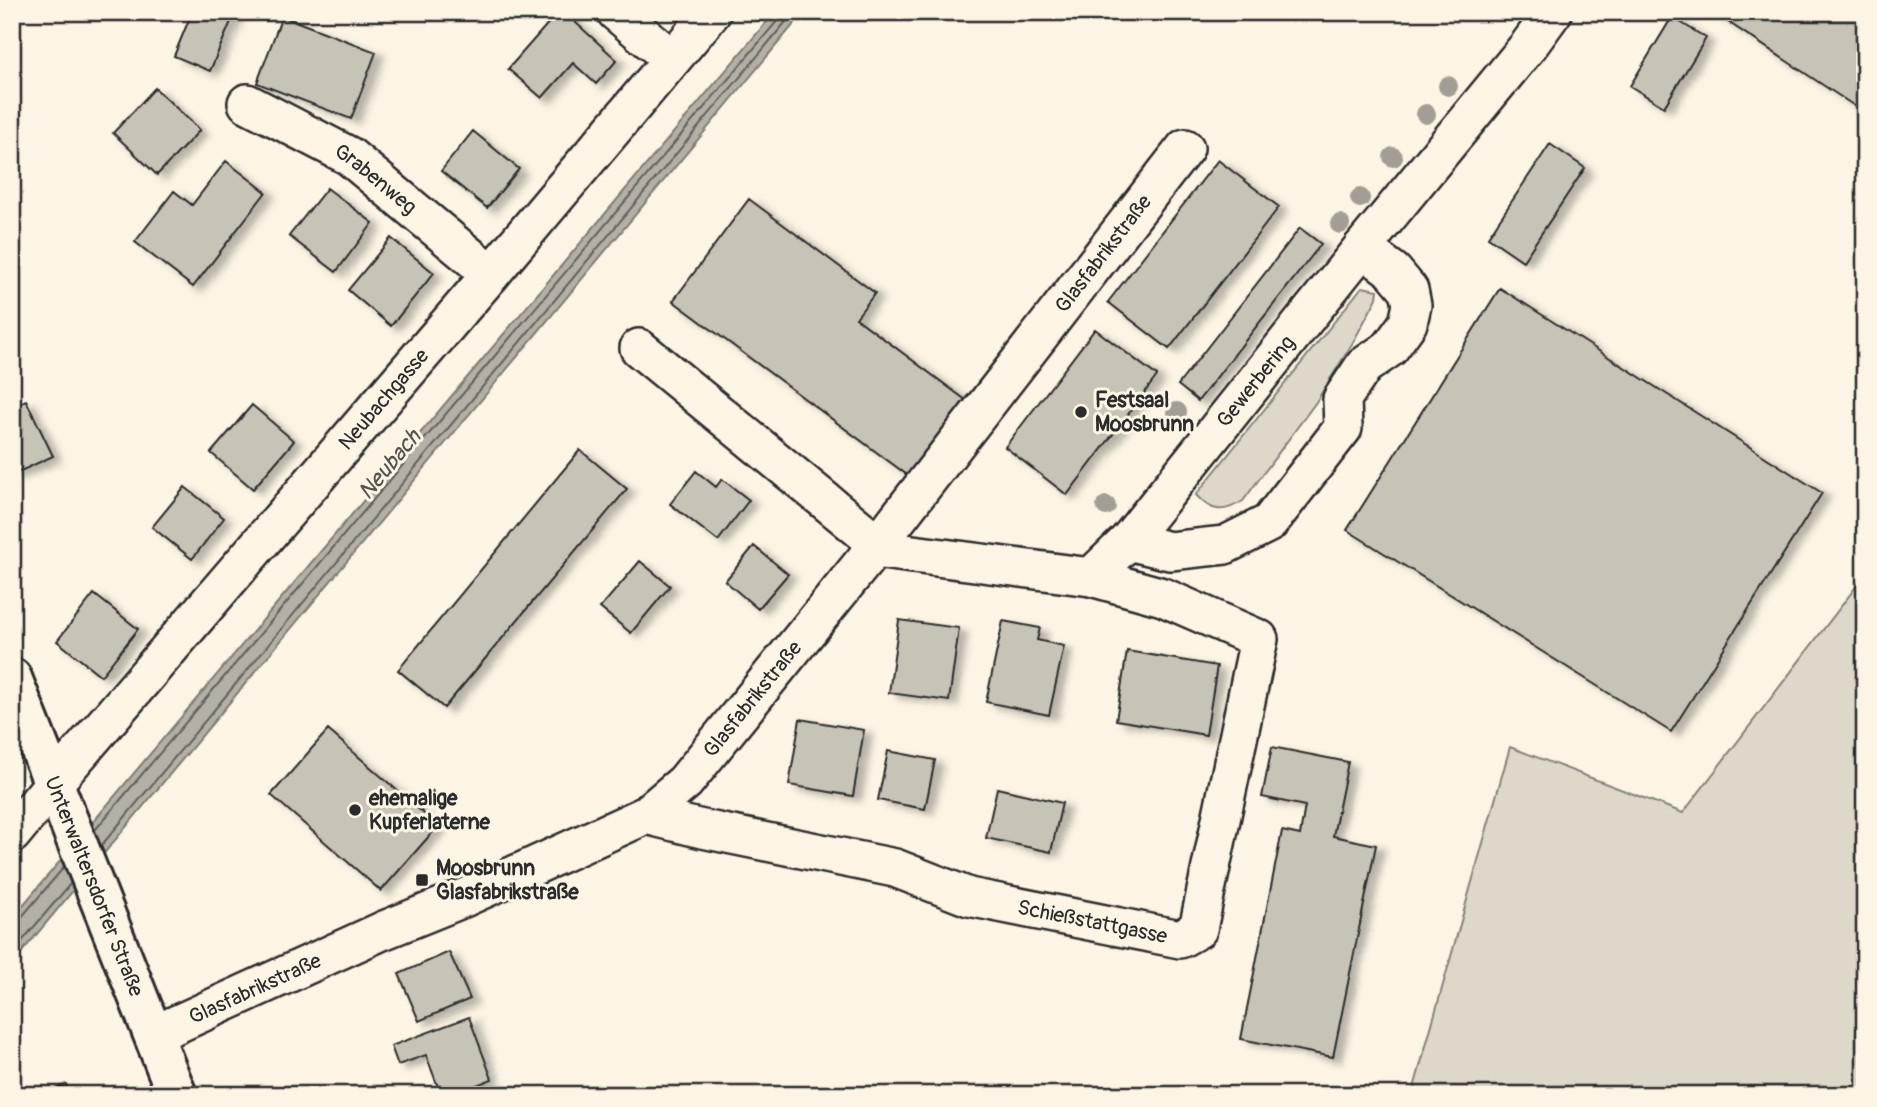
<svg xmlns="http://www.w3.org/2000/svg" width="1877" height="1107" viewBox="0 0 1877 1107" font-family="Pangolin,sans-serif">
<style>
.green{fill:#ded8ca;stroke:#84827a;stroke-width:2}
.water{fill:#b4b0a5;stroke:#7d7b74;stroke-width:2}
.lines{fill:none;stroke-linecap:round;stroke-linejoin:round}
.shore{stroke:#62605c;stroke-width:2}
.building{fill:#c8c3b7;stroke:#2b2b2b;stroke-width:2;filter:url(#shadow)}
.minor-casing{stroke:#2b2b2b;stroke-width:42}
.major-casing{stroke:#2b2b2b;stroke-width:44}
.minor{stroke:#fcf5e5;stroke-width:37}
.major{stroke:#fcf5e5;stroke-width:38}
.tree{fill:#a29e95}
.poi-dot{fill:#2b2b2b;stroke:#fcf5e5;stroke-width:2.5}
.labels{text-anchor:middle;stroke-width:6;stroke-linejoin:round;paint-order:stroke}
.street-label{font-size:21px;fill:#2b2b2b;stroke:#fcf5e5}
.poi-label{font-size:21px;font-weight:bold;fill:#2b2b2b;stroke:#fcf5e5;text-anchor:start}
.water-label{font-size:23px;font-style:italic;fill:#545350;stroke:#fcf5e5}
</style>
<defs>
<filter id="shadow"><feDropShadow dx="8" dy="4.5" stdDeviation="3.5" flood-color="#0004"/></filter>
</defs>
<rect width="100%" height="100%" fill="#fcf5e5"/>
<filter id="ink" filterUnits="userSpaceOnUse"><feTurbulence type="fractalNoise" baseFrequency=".0143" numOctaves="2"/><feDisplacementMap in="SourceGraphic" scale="14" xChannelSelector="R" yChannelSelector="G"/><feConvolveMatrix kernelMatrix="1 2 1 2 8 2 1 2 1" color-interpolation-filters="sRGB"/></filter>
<g filter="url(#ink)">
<!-- green -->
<path class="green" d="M1362,287L1378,290L1377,298L1352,344L1316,402L1243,501C1224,513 1212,513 1196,495Z
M1865,575V1095H1412L1510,747L1683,813Z"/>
<!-- water -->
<path class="water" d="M775,12H804L12,964V918Z"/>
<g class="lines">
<!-- shore -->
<path class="shore" d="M95,830L778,20L780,12
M101,846L794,12
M12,922L20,919L64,867
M12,953L71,883"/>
</g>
<!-- building -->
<path class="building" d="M192,12H235L210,71L174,56Z
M558,12H564L617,60L596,84L573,63L542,98L508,69Z
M1713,12H1865V113Z
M282,16L376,52L351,119L257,83Z
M1672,17L1706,38L1664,107L1630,86Z
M155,88L200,130L157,175L113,133Z
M473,131L519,169L487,208L441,171Z
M1550,144L1585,168L1523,261L1488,237Z
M1218,160L1279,207L1169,349L1108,302Z
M226,161L266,192L193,287L135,242L174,191L192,205Z
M327,188L373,223L336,272L289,236Z
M749,199L875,293L856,318L967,401L910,477L673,301Z
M1300,228L1321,244L1198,401L1178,385Z
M391,238L434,273L391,326L348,290Z
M1500,288L1822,493L1671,732L1347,530Z
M1095,329L1157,376L1067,495L1005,447Z
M26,400L53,456L12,475V407Z
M252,405L294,441L253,489L211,453Z
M580,450L627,489L444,708L398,670Z
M696,471L716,487L722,479L749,500L718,541L670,504Z
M185,487L224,518L192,559L152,527Z
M754,546L788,574L758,609L725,581Z
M640,561L670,586L631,633L600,608Z
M94,594L138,629L101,676L57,641Z
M899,620L959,628L949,701L889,693Z
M1003,621L1040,628L1037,640L1064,646L1049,715L986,702Z
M1127,651L1217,666L1206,735L1116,720Z
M800,719L864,730L853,796L789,785Z
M328,730L438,826L381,891L271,795Z
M1272,747L1348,762L1333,836L1376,845L1333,1057L1241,1039L1282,831L1300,835L1305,806L1262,797Z
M888,751L935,760L925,809L878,800Z
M997,788L1062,803L1051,852L986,838Z
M449,952L470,999L419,1021L399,974Z
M469,1017L492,1079L452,1095H441L426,1055L398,1065L391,1046Z
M66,1084L70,1095H41Z"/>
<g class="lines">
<defs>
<g id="minor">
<path d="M616,12L672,59"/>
<path id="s1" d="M247,103L349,156L491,274"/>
<path d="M639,348L878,544"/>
<path d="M1128,541L1170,551L1225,545L1269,523L1343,428L1342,399L1364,366L1390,348L1408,323L1412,305L1409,290L1393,271L1362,248"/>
<path id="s2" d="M1091,577L1128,541L1362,248L1529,45L1553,12"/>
<path id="s3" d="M646,815L698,828L895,868L969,897L1180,939L1198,929L1259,639L1163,597L1091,577L874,549"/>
<path id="s4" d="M12,834L54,783L491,274L712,12"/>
<path id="s5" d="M153,1035L382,931L466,897L646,815L685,782L878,544L1185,148"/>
</g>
<g id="major">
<path id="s6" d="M12,678L177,1095"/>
</g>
</defs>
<!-- minor casing -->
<use href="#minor" class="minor-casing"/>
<!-- major casing -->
<use href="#major" class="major-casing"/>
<!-- minor -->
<use href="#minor" class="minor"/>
<!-- major -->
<use href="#major" class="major"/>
</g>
<!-- trees -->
<g class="tree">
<circle cx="1448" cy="86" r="10"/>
<circle cx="1426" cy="114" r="10"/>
<circle cx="1393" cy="157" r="10"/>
<circle cx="1360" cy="198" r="10"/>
<circle cx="1340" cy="224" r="10"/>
<circle cx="1177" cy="412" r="10"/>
<circle cx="1106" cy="506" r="10"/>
</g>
</g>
<!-- markers -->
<g class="poi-dot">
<circle cx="1081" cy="412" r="7"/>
<circle cx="355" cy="810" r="7"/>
<rect x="415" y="873" width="14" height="14" rx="3.5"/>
</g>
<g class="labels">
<!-- street labels -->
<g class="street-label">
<text dy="7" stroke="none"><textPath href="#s1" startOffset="150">Grabenweg</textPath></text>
<text dy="7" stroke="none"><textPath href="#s5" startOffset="1265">Glasfabrikstraße</textPath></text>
<text dy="7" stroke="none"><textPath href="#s2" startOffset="256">Gewerbering</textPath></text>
<text dy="7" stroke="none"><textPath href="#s4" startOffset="572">Neubachgasse</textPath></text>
<text dy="7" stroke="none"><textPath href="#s5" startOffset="698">Glasfabrikstraße</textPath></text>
<text dy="7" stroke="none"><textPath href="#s6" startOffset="224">Unterwaltersdorfer Straße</textPath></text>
<text dy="7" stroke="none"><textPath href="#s3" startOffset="460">Schießstattgasse</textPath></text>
<text dy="7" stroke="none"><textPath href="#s5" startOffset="112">Glasfabrikstraße</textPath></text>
</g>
<!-- poi labels -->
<g class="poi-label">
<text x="1095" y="407">Festsaal<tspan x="1095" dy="24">Moosbrunn</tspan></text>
<text x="369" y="805">ehemalige<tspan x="369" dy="24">Kupferlaterne</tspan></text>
<text x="436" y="875">Moosbrunn<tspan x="436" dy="24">Glasfabrikstraße</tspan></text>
</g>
<!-- water labels -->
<g class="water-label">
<text transform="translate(389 464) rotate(-50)" y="8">Neubach</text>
</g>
</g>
<!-- margin -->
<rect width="1877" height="1107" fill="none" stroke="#fcf5e5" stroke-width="42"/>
<rect x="21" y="21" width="1835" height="1065" fill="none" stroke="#2b2b2b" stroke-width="2.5" filter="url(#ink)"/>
</svg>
